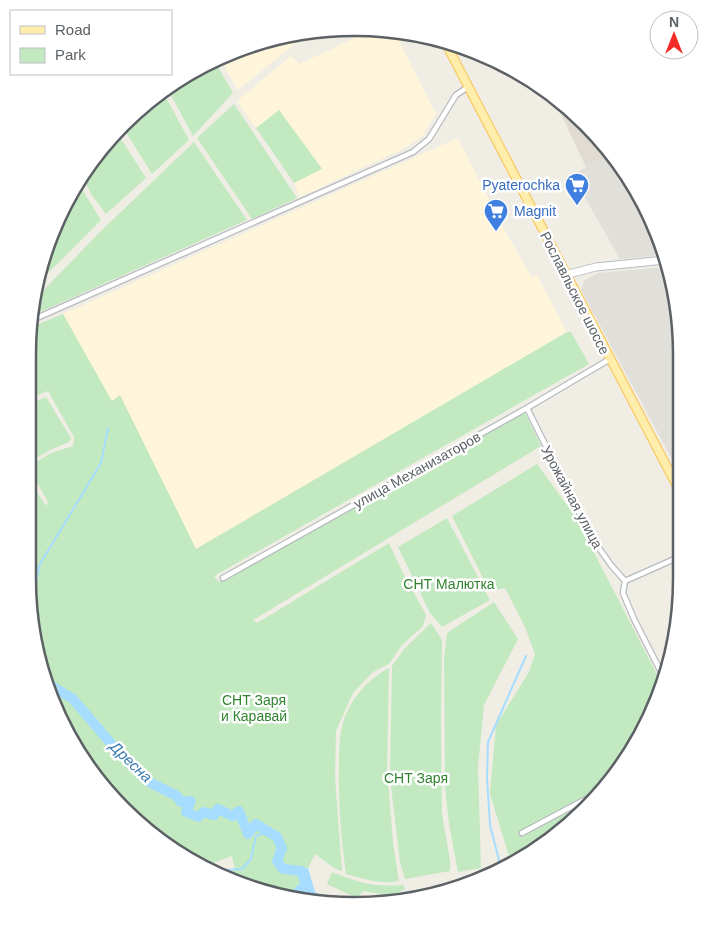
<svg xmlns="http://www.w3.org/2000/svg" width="709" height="933" viewBox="0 0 709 933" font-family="Helvetica,sans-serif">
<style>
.commercial{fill:#fff5db}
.industrial{fill:#e1dfd9}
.education{fill:#e0dcd3}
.green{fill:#c2e9c0}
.water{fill:#a6ddff}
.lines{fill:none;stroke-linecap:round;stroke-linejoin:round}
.stream{stroke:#a6ddff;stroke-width:2}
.river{stroke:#a6ddff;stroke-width:10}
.street-casing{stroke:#b7bbbf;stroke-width:7}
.secondary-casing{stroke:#b8bcc2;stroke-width:9}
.primary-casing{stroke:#fac253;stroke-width:10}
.street{stroke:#fff;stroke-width:4.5}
.secondary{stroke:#fff;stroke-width:7}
.primary{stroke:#ffedab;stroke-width:8}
.labels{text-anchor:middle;stroke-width:5;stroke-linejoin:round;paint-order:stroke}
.shop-label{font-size:14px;fill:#366cbe;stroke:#fff;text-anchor:end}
.street-label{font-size:14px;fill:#5c6166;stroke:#fff}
.park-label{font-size:14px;fill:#30832f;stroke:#fff}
.water-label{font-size:15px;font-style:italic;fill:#387aaf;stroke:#fff}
.rim{fill:none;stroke:#5c6166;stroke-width:2.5}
</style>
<rect width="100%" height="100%" fill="#f0ede5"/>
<!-- commercial -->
<path class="commercial" d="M374,29L394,31L436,114L422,136L403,149L300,197L294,183L322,168L279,111L256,128L237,101L291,56L299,64Z
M309,32L238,90L219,58L229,53L290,34Z
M458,138L503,227L532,278L537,275L567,332L196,549L120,395L112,402L63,314Z"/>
<!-- industrial -->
<path class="industrial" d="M611,154L626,173L657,230L663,255L620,259L572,175Z
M667,267L679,312V472L581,290L584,281L598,273Z"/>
<!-- education -->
<path class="education" d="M552,95L586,123L611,154L586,167Z"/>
<!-- green -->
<path class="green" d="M214,60L233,93L193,136L167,88L173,83Z
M163,92L189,140L152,174L124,129Z
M234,104L297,198L252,219L197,138Z
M279,110L322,169L294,183L256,128Z
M118,134L146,178L106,214L91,194L84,179L95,156Z
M194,142L247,220L31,316L34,300L100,232Z
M80,186L101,220L42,279L38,273L39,270Z
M63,314L112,401L120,395L196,549L567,332H571L589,364L214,576L219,582L523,409L541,446L253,620L257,623L389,543L401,569L426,615L423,626L402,645L389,664L373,672L353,693L336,731L335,778L342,871L334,868L315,854L308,868L296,870L301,882L291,892L294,899L220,875L235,870L232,856L203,867L123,810L71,742L39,663L28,578V477L46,506L48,502L28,467L51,453L73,446L74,437L48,391L28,399V333L29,328Z
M46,397L71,438L69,442L50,450L28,463V405Z
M537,464L575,516L663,686L638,742L586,810L536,850L511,863L490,794L496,725L529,672L535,654L525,627L505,588L496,590L486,584L452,516Z
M447,518L490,600L442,627L430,613L398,547Z
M494,602L518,639L484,705L478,767L481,868L458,872L449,824L445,788L444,659L447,633Z
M431,623L442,640L441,720L442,814L450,861V871L405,879L400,862L390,778L392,666L404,649Z
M389,668L387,769L393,843L399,881C381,885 364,879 346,874C341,838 338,802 339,766C339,752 339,737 343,723C350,699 367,680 389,668Z
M332,872C361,883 371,887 403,885L405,889L392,896L363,891L357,898L327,884Z"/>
<!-- water -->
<path class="water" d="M308,868L315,892L344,903L294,899L291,892L301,882L296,869Z
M426,888L448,890L396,901L404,892Z"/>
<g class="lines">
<!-- stream -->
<path class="stream" d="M31,601L40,564L101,463L108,428
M501,868L490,825L487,778L488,742L526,656
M208,871L242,869L251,859L256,836L268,832"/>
<!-- river -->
<path class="river" d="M47,683L73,699L119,753L147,781L177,796L181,802L191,801L186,812L198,817L204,812L214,815L218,809L233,816L239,811L248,834L256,824L277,837L282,848L277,861L283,869L301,871L304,879"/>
<defs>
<path id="street" d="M30,321L413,152L429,139L456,95L468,87
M527,408L591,537L611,565L625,581L623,593L634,619L665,680
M223,578L527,408L610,359
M625,581L679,557
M522,833L599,792"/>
<path id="secondary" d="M565,275L596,267L665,260"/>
<path id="primary" d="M445,42L679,490"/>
</defs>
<!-- street casing -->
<use href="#street" class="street-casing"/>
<!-- secondary casing -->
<use href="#secondary" class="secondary-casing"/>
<!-- primary casing -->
<use href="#primary" class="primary-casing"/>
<!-- street -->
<use href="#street" class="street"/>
<!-- secondary -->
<use href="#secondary" class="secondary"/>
<!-- primary -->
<use href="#primary" class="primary"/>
</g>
<!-- icons -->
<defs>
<symbol id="supermarket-pin" viewBox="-11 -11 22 30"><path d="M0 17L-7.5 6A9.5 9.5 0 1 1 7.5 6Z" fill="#3f7fe0" stroke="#fff"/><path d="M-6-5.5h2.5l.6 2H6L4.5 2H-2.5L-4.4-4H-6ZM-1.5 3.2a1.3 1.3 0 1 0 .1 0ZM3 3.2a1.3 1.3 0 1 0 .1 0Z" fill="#fff"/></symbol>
</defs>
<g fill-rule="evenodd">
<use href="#supermarket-pin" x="563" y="171" width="28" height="38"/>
<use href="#supermarket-pin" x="482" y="197" width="28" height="38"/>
</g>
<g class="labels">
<!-- shop labels -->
<g class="shop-label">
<text x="560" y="190">Pyaterochka</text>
<text x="514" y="216" text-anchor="start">Magnit</text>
</g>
<!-- street labels -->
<g class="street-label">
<text transform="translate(575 293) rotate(63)" y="5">Рославльское шоссе</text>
<text transform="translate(417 470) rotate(-29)" y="5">улица Механизаторов</text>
<text transform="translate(572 497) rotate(62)" y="5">Урожайная улица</text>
</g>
<!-- park labels -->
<g class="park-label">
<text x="449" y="589">СНТ Малютка</text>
<text x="254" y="705">СНТ Заря<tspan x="254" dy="16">и Каравай</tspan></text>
<text x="416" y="783">СНТ Заря</text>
</g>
<!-- water labels -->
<g class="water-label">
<text transform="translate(131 762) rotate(44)" y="5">Дресна</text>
</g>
</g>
<!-- crop -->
<path d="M0 0H709V933H0ZM354 36H355A318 318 0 0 1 673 354V579A318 318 0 0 1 355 897H354A318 318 0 0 1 36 579V354A318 318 0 0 1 354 36Z" fill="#fff" fill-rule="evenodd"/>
<path class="rim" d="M354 36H355A318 318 0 0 1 673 354V579A318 318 0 0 1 355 897H354A318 318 0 0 1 36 579V354A318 318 0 0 1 354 36Z"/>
<!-- legend -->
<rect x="10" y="10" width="162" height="65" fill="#ffffff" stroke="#bec0c2"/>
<rect x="20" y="26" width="25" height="8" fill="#ffedab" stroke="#bec0c2"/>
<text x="55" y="35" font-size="15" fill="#5c6166">Road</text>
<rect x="20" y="48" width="25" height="15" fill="#c2e9c0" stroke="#bec0c2"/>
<text x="55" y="60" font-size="15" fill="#5c6166">Park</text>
<!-- north arrow -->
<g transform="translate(674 35)"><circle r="24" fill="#ffffff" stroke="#bec0c2"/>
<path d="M0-4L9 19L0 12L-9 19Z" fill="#f42b26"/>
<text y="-8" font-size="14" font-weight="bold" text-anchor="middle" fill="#5c6166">N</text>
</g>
</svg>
